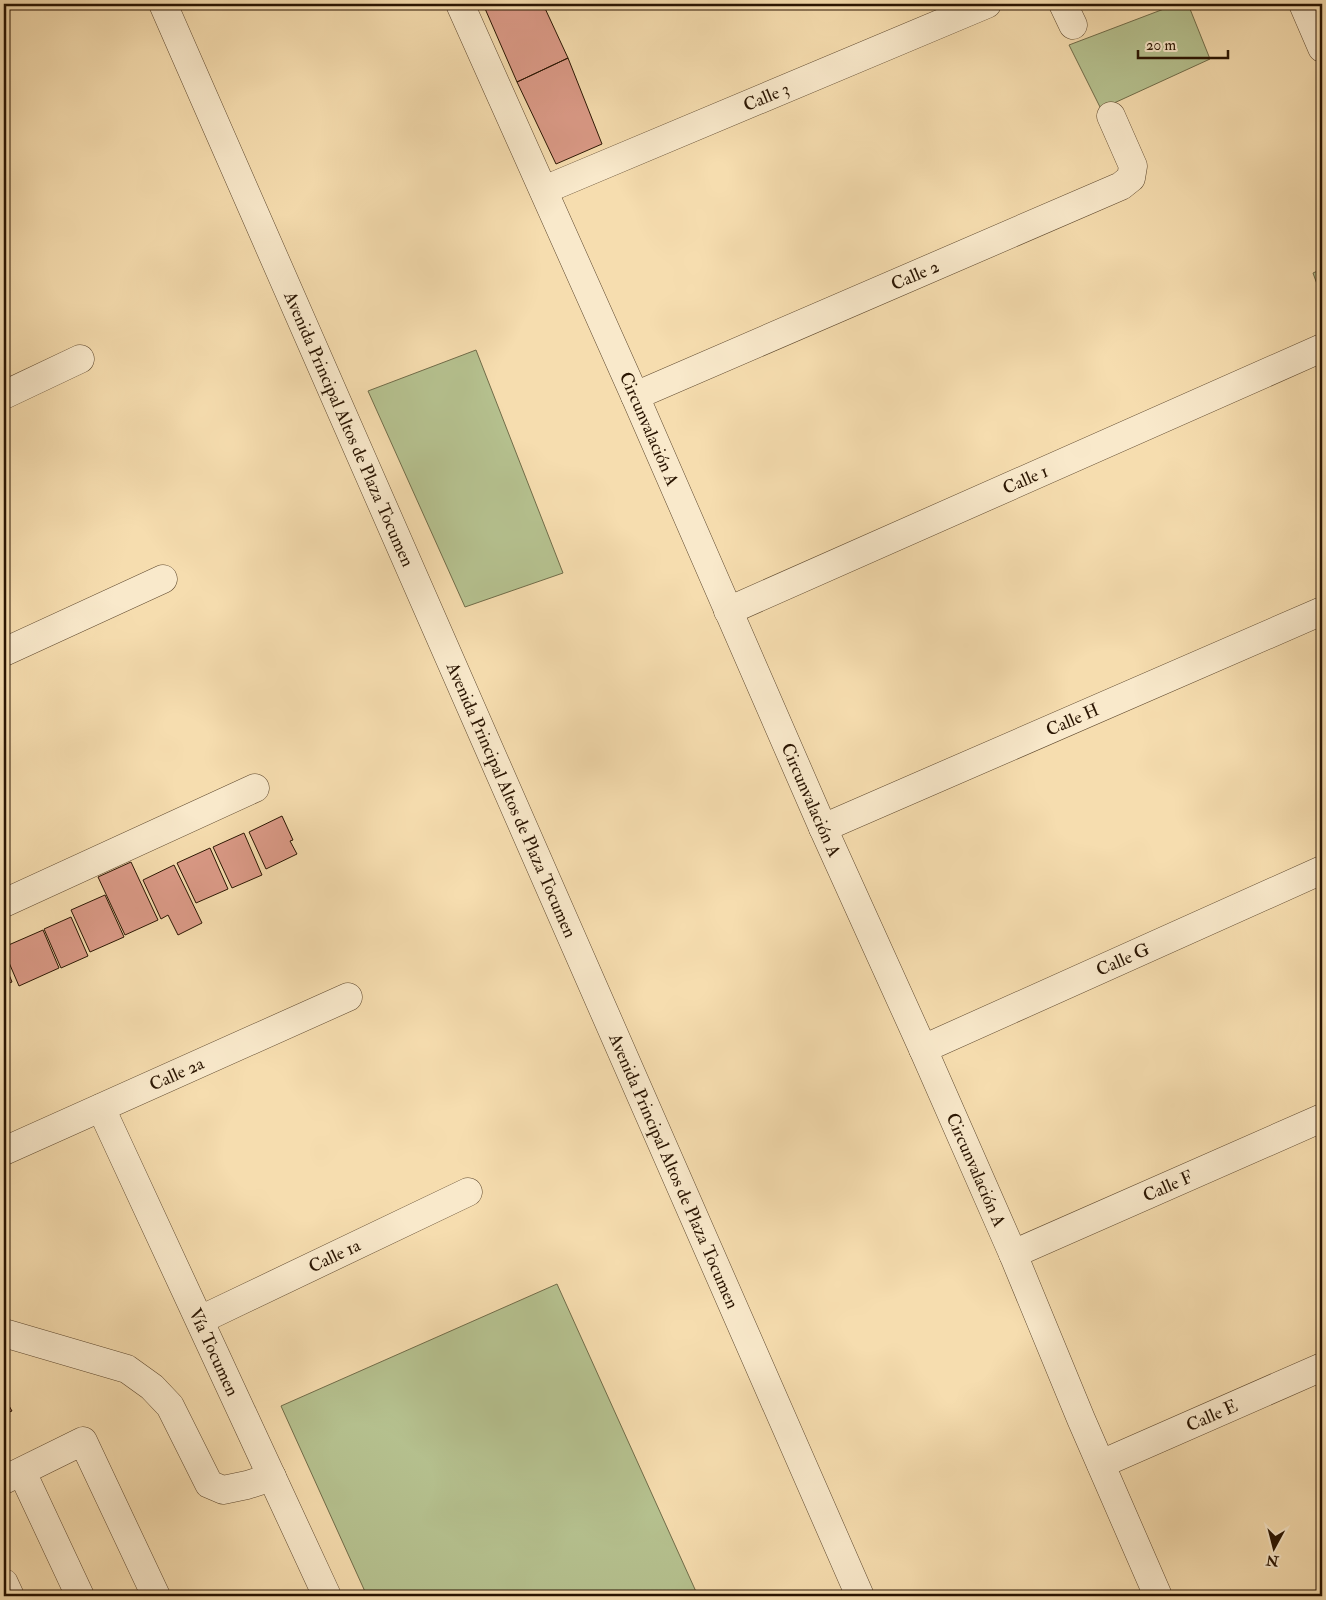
<svg xmlns="http://www.w3.org/2000/svg" width="1326" height="1600" viewBox="0 0 1326 1600" font-family="'IM FELL Double Pica',serif">
<style>
.green{fill:#b6c290;stroke:#706c49}
.building{fill:#db9a87;stroke:#2a1502}
.lines{fill:none;stroke-linecap:round;stroke-linejoin:round}
.minor-casing{stroke:#5d472d;stroke-width:29}
.minor{stroke:#f9e9cb;stroke-width:28}
.labels{text-anchor:middle;stroke-width:4;stroke-linejoin:round;paint-order:stroke}
.street-label{font-size:18px;fill:#2a1502;stroke:#f9e9cb}
</style>
<rect width="100%" height="100%" fill="#f6ddaf"/>
<filter id="stains"><feTurbulence type="fractalNoise" baseFrequency=".004" numOctaves="4"/><feColorMatrix values="0 0 0 0 .2 0 0 0 0 .09 0 0 0 0 .02 0 0 0 .5 -.17"/></filter>
<radialGradient id="worn" r=".72"><stop offset=".6" stop-color="#630" stop-opacity="0"/><stop offset="1" stop-color="#630" stop-opacity=".3"/></radialGradient>
<!-- green -->
<path class="green" d="M1177,4H1188L1210,59L1101,109L1069,45Z
M1322,269V298L1313,273Z
M476,350L563,573L465,607L368,391Z
M557,1284L698,1596H367L281,1406Z"/>
<!-- building -->
<path class="building" d="M483,4H543L568,58L517,82Z
M568,58L602,144L556,164L517,82Z
M282,816L293,840L290,841L297,854L266,869L249,832Z
M244,833L262,875L232,888L213,847Z
M210,848L228,889L196,903L177,863Z
M131,862L158,920L125,935L98,877Z
M174,865L202,923L178,935L168,915L161,919L143,880Z
M105,895L124,937L90,952L71,910Z
M71,917L88,956L61,968L44,929Z
M43,930L59,968L19,986L4,951V947Z
M4,962L12,982L4,985Z
M4,1397L12,1411L4,1414Z"/>
<g class="lines">
<defs>
<g id="minor">
<path id="s1" d="M163,4L860,1596"/>
<path id="s2" d="M460,4L635,396L823,828L923,1049L1013,1254L1081,1419L1158,1596"/>
<path d="M1063,4L1073,25"/>
<path d="M1303,4L1322,48"/>
<path id="s3" d="M544,190L987,4"/>
<path d="M4,395L80,359"/>
<path id="s4" d="M635,396L1121,186L1131,178L1133,166L1111,116"/>
<path id="s5" d="M728,611L1322,348"/>
<path d="M4,652L163,579"/>
<path id="s6" d="M823,828L1322,611"/>
<path d="M4,903L255,788"/>
<path id="s7" d="M923,1049L1322,870"/>
<path id="s8" d="M101,1108L327,1596"/>
<path id="s9" d="M4,1151L348,997"/>
<path id="s10" d="M1013,1254L1322,1118"/>
<path id="s11" d="M200,1320L468,1192"/>
<path d="M4,1333L127,1369L152,1387L170,1406L209,1484L223,1490L247,1485L272,1477"/>
<path id="s12" d="M1101,1464L1322,1367"/>
<path d="M22,1472L80,1596"/>
<path d="M4,1480L83,1441L156,1596"/>
<path d="M4,1583L10,1596"/>
</g>
</defs>
<!-- minor casing -->
<use href="#minor" class="minor-casing"/>
<!-- minor -->
<use href="#minor" class="minor"/>
</g>
<g class="labels">
<!-- street labels -->
<g class="street-label">
<text dy="6" stroke="none"><textPath href="#s3" startOffset="241">Calle 3</textPath></text>
<text dy="6" stroke="none"><textPath href="#s4" startOffset="305">Calle 2</textPath></text>
<text dy="6" stroke="none"><textPath href="#s2" startOffset="465">Circunvalación A</textPath></text>
<text dy="6" stroke="none"><textPath href="#s1" startOffset="464">Avenida Principal Altos de Plaza Tocumen</textPath></text>
<text dy="6" stroke="none"><textPath href="#s5" startOffset="325">Calle 1</textPath></text>
<text dy="6" stroke="none"><textPath href="#s6" startOffset="272">Calle H</textPath></text>
<text dy="6" stroke="none"><textPath href="#s2" startOffset="870">Circunvalación A</textPath></text>
<text dy="6" stroke="none"><textPath href="#s1" startOffset="869">Avenida Principal Altos de Plaza Tocumen</textPath></text>
<text dy="6" stroke="none"><textPath href="#s7" startOffset="219">Calle G</textPath></text>
<text dy="6" stroke="none"><textPath href="#s9" startOffset="189">Calle 2a</textPath></text>
<text dy="6" stroke="none"><textPath href="#s2" startOffset="1275">Circunvalación A</textPath></text>
<text dy="6" stroke="none"><textPath href="#s1" startOffset="1274">Avenida Principal Altos de Plaza Tocumen</textPath></text>
<text dy="6" stroke="none"><textPath href="#s10" startOffset="169">Calle F</textPath></text>
<text dy="6" stroke="none"><textPath href="#s11" startOffset="149">Calle 1a</textPath></text>
<text dy="6" stroke="none"><textPath href="#s8" startOffset="269">Vía Tocumen</textPath></text>
<text dy="6" stroke="none"><textPath href="#s12" startOffset="121">Calle E</textPath></text>
</g>
</g>
<!-- margin -->
<rect width="1326" height="1600" fill="none" stroke="#f6ddaf" stroke-width="20"/>
<rect x="5" y="5" width="1316" height="1590" fill="none" stroke="#2a1502" stroke-width="2.5"/>
<rect x="10" y="10" width="1306" height="1580" fill="none" stroke="#2a1502"/>
<!-- north arrow -->
<g transform="translate(1274 1548) rotate(187)" stroke="#f9e9cb" stroke-width="4" paint-order="stroke">
<path d="M0-4L9 19L0 12L-9 19Z" fill="#2a1502"/>
<text y="-8" font-size="14" font-weight="bold" text-anchor="middle" fill="#2a1502">N</text>
</g>
<!-- scale -->
<path d="M1138 50v8h90v-8" fill="none" stroke="#2a1502" stroke-width="2.5"/>
<text x="1146" y="50" font-size="15" fill="#2a1502" stroke="#f9e9cb" stroke-width="4" paint-order="stroke">20 m</text>
<rect width="100%" height="100%" filter="url(#stains)"/>
<rect width="100%" height="100%" fill="url(#worn)"/>
</svg>
